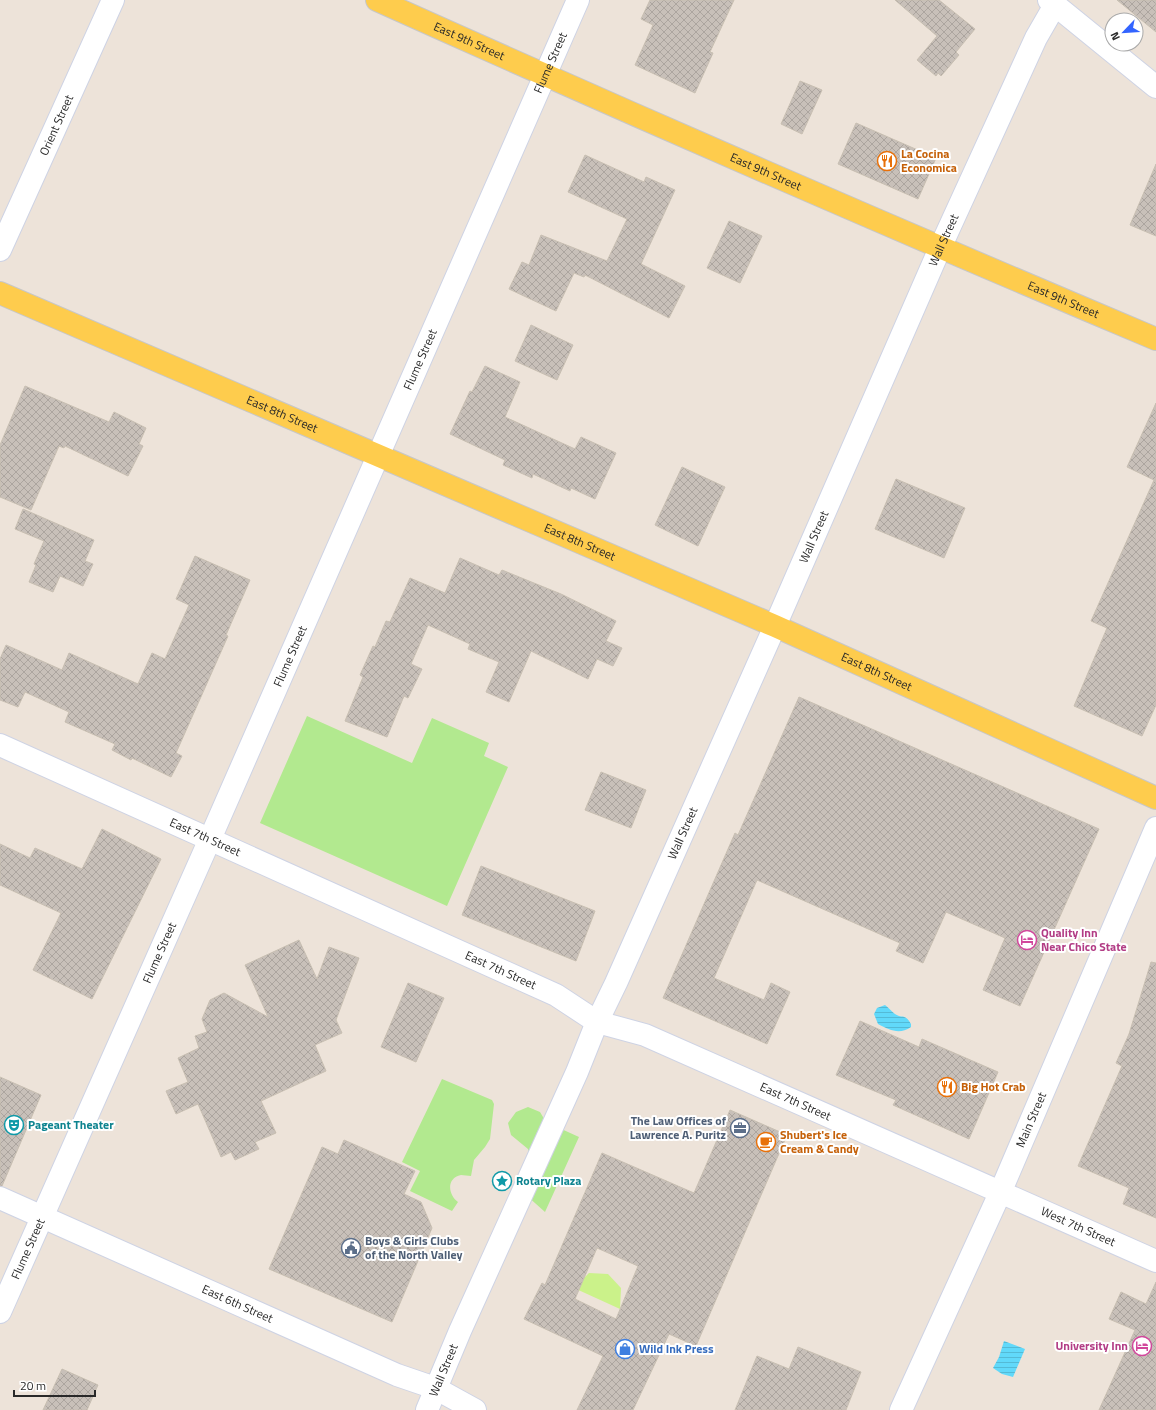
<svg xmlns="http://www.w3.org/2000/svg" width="1156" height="1410" viewBox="0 0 1156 1410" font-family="'Titillium Web',sans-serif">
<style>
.grass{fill:#b2e98f}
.pitch{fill:#cbf28a}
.water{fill:url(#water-rules)}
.building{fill:url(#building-cross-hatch);stroke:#c8bfb2;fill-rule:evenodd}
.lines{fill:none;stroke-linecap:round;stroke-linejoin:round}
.street-casing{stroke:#ced3e4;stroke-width:24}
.secondary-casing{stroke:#ced3e4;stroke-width:24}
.primary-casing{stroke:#c7c7c7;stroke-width:24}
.street{stroke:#fff;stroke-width:22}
.secondary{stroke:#fff;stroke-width:22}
.primary{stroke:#fecc4d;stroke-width:22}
.labels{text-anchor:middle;stroke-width:4;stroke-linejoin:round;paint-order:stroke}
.street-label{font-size:12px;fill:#292929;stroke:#fff}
.food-label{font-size:12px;font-weight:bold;fill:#c56008;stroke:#fff;text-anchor:start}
.hotel-label{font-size:12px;font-weight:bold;fill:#b23c85;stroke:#fff;text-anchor:start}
.service-label{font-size:12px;font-weight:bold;fill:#4e5e75;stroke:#fff;text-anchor:end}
.culture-label{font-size:12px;font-weight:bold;fill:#0d838f;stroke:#fff;text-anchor:start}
.shop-label{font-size:12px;font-weight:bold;fill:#366cbe;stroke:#fff;text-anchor:start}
</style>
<defs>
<pattern id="water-rules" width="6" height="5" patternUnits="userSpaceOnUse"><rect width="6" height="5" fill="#61d9fa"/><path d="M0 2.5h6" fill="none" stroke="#54bad6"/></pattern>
<pattern id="building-cross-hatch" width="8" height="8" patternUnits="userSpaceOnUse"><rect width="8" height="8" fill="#c8c0b9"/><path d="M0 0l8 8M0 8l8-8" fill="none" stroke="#aca59f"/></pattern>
</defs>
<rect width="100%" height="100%" fill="#ede3d9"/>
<!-- grass -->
<path class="grass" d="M307,716L412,763L432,718L489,743L484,756L508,767L447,906L260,823Z
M442,1079L492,1100L494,1104L490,1139L485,1147L474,1160L471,1176C468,1176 464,1175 461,1175C446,1178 448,1195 458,1202L452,1211L410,1191L420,1171L402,1162Z
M528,1107L540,1112L546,1122L579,1137L545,1212L526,1195L531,1161L528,1149L511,1135L508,1123L516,1112Z"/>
<!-- pitch -->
<path class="pitch" d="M589,1273L608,1274L621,1288L620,1309L574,1288Z"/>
<!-- water -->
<path class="water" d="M885,1005C889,1008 891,1011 895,1014C902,1019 905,1013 911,1024V1027C899,1035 890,1030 878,1024L874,1014L877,1008Z
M1004,1341L1025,1349L1013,1377L1002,1374L993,1368L999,1357Z"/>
<!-- building -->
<path class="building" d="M650,0H734L710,52L713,53L695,93L635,65L653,25L641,19Z
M895,0H939L975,29L956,52L959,55L941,76L938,73L936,76L917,60L937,36Z
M1117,0H1156V32Z
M800,81L822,90L802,134L781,124Z
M856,123L936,158L918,199L838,164Z
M585,155L644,182L646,177L675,190L641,264L685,286L669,318L585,275L584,277L574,273L556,311L509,289L522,262L529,265L541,235L607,261L627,219L568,192Z
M1156,164V236L1130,225Z
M729,221L762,236L740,283L707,268Z
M531,325L573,345L557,380L515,361Z
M485,366L520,382L505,417L575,449L581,437L616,453L595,499L571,488L570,491L533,474L532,478L503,465L505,460L450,434L470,391L472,392Z
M25,386L109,422L114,412L146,428L139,444L143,446L128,476L65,446L64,448L59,446L31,510L0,497V445Z
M1156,403V705L1142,736L1074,706L1107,628L1091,621L1154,480L1127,467Z
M682,467L725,487L698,546L655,525Z
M896,479L965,508L944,558L875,529Z
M23,509L94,540L85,561L93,564L83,586L60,576L53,592L29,582L36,565L34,564L44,541L15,529Z
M195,556L250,580L226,635L228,636L176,753L182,756L171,777L132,758L131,760L112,750L115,744L65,722L69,712L25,692L18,707L0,700V659L6,645L62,670L69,653L138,684L152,653L165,659L189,605L176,599Z
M460,558L499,575L502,570L561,594L616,621L606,641L622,648L613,666L597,659L588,679L531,651L509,702L486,692L499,662L468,649L470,644L428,625L411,664L422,669L408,698L404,696L387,737L345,721L363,677L360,675L373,646L375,647L386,621L390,622L410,578L445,593Z
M799,697L1099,829L1020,1006L983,990L1005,938L946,912L923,963L896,951L900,943L757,880L714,978L764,1000L771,983L790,992L767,1044L663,998L735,833L738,835Z
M601,772L646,790L631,828L585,810Z
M102,829L161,859L92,999L33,970L61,913L0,885V844L30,858L35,848L82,869Z
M481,866L595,911L576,961L462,915Z
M299,940L317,979L329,947L359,958L336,1020L342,1033L315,1045L326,1071L261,1101L276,1133L255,1142L259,1149L235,1160L231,1152L221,1157L198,1104L176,1114L166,1091L188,1082L178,1058L199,1048L195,1036L207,1032L202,1019L210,1000L224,993L268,1017L245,965Z
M1151,962L1156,963V1218L1123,1204L1129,1188L1078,1166L1122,1066L1116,1063L1129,1034Z
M408,983L444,998L416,1062L381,1047Z
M860,1021L919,1047L922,1039L998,1072L969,1139L893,1105L896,1100L836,1075Z
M0,1077L41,1095L2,1186H0Z
M730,1110L787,1135L696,1346L669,1334L633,1410H577L603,1356L524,1319L542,1283L545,1285L602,1153L694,1193ZM597,1248L638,1266L616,1319L575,1299Z
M344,1140L415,1171L404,1194L421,1202L432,1228L392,1322L269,1269L322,1147L338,1154Z
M1156,1282V1410H1099L1135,1330L1109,1319L1121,1292L1146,1304Z
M798,1347L861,1372L846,1410H735L757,1356L789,1369Z
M62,1369L98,1385L87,1410H43Z"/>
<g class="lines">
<defs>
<g id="street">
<path d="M1049,0L1156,87"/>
<path id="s1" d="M0,250L113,0"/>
<path id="s2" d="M0,745L556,995L597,1022L645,1035L1156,1261"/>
<path id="s3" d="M0,1198L397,1375L435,1388L475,1410"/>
<path id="s4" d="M0,1312L210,839L578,0"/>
<path id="s5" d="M427,1410L460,1331L577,1072L597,1022L616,983L775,626L940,248L1036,38L1055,5"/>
</g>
<g id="secondary">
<path id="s6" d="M901,1410L1000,1193L1156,828"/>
</g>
<g id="primary">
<path id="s7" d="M377,0C635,116 895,229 1156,339"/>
<path id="s8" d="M0,293L775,626L1156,798"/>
</g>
</defs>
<!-- street casing -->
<use href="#street" class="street-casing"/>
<!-- secondary casing -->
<use href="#secondary" class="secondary-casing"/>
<!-- primary casing -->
<use href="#primary" class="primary-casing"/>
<!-- street -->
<use href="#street" class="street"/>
<!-- secondary -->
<use href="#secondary" class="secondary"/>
<!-- primary -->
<use href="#primary" class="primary"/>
</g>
<!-- icons -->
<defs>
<symbol id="restaurant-ring" viewBox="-11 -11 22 22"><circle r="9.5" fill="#fff" stroke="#e8710a" stroke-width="1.5"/><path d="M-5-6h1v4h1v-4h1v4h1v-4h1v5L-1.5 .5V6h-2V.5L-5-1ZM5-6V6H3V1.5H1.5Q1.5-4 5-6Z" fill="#e8710a"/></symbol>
<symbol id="hotel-ring" viewBox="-11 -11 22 22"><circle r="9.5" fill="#fff" stroke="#d1479c" stroke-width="1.5"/><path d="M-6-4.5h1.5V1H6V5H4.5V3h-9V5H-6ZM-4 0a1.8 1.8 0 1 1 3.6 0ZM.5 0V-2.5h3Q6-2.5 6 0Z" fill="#d1479c"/></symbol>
<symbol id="theatre-ring" viewBox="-11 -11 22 22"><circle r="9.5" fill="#fff" stroke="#0f9aa8" stroke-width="1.5"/><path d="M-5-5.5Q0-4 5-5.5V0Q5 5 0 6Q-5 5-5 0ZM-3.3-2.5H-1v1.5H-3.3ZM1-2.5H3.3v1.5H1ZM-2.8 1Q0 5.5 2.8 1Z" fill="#0f9aa8"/></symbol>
<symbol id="office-ring" viewBox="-11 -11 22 22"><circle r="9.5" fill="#fff" stroke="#5c6f8a" stroke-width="1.5"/><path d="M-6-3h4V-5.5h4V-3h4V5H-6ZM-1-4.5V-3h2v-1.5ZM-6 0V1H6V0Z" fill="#5c6f8a"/></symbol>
<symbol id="cafe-ring" viewBox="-11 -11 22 22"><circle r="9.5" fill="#fff" stroke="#e8710a" stroke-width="1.5"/><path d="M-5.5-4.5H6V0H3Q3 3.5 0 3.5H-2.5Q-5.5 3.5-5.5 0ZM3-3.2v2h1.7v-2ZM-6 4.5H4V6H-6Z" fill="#e8710a"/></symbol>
<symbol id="sight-ring" viewBox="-11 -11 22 22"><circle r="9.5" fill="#fff" stroke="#0f9aa8" stroke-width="1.5"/><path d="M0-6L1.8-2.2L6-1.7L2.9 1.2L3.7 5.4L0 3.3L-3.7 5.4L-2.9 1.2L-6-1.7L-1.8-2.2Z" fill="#0f9aa8"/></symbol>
<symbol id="civic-ring" viewBox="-11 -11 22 22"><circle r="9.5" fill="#fff" stroke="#5c6f8a" stroke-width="1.5"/><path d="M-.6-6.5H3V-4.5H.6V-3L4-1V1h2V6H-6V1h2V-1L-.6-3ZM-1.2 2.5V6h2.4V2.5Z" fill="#5c6f8a"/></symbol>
<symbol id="shop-ring" viewBox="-11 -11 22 22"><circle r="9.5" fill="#fff" stroke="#3f7fe0" stroke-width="1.5"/><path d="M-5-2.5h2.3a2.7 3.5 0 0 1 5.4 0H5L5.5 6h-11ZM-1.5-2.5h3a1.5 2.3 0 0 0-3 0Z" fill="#3f7fe0"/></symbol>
</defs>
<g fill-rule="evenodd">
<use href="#restaurant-ring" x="876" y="150" width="22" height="22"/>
<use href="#hotel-ring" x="1016" y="929" width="22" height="22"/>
<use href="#restaurant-ring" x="936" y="1076" width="22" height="22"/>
<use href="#theatre-ring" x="3" y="1114" width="22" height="22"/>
<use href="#office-ring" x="729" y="1117" width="22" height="22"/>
<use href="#cafe-ring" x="755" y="1131" width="22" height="22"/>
<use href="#sight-ring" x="491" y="1170" width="22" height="22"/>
<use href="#civic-ring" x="340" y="1237" width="22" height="22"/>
<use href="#hotel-ring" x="1131" y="1335" width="22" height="22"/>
<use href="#shop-ring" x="614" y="1338" width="22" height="22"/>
</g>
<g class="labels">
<!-- street labels -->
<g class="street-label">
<text dy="4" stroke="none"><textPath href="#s7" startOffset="101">East 9th Street</textPath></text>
<text dy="4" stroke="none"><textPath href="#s4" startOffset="1365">Flume Street</textPath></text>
<text dy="4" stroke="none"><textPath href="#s1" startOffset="137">Orient Street</textPath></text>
<text dy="4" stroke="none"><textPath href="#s7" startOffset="425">East 9th Street</textPath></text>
<text dy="4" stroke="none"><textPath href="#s5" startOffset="1279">Wall Street</textPath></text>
<text dy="4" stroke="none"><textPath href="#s7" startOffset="749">East 9th Street</textPath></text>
<text dy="4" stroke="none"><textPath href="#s4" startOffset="1041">Flume Street</textPath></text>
<text dy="4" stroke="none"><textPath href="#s8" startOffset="307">East 8th Street</textPath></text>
<text dy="4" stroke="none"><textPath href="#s5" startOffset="955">Wall Street</textPath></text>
<text dy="4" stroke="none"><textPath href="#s8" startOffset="631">East 8th Street</textPath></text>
<text dy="4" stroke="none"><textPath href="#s4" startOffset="717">Flume Street</textPath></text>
<text dy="4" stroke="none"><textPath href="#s8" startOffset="955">East 8th Street</textPath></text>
<text dy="4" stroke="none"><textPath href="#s5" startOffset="631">Wall Street</textPath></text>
<text dy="4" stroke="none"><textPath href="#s2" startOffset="225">East 7th Street</textPath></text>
<text dy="4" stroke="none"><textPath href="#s4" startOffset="393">Flume Street</textPath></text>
<text dy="4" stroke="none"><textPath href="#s2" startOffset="549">East 7th Street</textPath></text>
<text dy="4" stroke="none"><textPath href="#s2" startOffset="873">East 7th Street</textPath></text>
<text dy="4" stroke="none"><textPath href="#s6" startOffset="318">Main Street</textPath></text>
<text dy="4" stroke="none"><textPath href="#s2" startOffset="1182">West 7th Street</textPath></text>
<text dy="4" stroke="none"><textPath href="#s4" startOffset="69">Flume Street</textPath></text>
<text dy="4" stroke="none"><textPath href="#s3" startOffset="260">East 6th Street</textPath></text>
<text dy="4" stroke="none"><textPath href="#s5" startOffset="43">Wall Street</textPath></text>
</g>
<!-- food labels -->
<g class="food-label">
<text x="901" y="158">La Cocina<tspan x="901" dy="14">Economica</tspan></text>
<text x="961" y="1091">Big Hot Crab</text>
<text x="780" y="1139">Shubert's Ice<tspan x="780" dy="14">Cream &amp; Candy</tspan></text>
</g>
<!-- hotel labels -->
<g class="hotel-label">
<text x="1041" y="937">Quality Inn<tspan x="1041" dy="14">Near Chico State</tspan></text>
<text x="1128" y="1350" text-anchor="end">University Inn</text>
</g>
<!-- service labels -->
<g class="service-label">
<text x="726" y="1125">The Law Offices of<tspan x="726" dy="14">Lawrence A. Puritz</tspan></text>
<text x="365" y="1245" text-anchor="start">Boys &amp; Girls Clubs<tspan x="365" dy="14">of the North Valley</tspan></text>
</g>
<!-- culture labels -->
<g class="culture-label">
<text x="28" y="1129">Pageant Theater</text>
<text x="516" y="1185">Rotary Plaza</text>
</g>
<!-- shop labels -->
<g class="shop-label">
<text x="639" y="1353">Wild Ink Press</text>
</g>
</g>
<!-- north arrow -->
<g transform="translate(1124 32) rotate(245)"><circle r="19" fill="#ffffff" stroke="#a9a9a9"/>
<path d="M0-3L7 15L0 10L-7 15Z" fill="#3364ff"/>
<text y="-6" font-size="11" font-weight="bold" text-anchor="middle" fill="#292929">N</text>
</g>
<!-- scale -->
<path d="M14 1390v6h81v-6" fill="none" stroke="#292929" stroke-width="2"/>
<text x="20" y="1390" font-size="12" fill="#292929" stroke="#ffffff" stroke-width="3" paint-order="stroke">20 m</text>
</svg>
